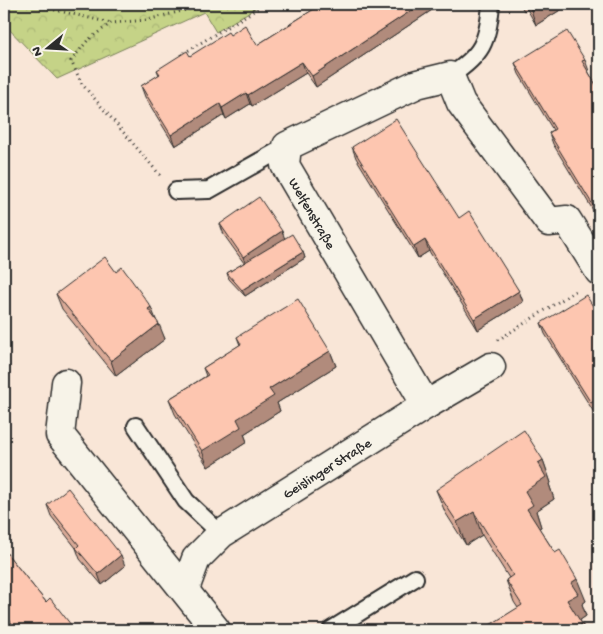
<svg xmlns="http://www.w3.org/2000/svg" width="603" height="634" viewBox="0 0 603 634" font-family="'Gochi Hand',sans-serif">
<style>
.forest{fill:url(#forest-crowns);stroke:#787f59}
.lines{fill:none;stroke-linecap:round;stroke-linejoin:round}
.lane-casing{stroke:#2b2b2b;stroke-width:20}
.street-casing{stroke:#2b2b2b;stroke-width:31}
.path{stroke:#2b2b2b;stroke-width:3;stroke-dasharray:1 4;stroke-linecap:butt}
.lane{stroke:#f7f3e8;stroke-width:16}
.street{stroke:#f7f3e8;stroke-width:28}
.wall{fill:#daaa97;stroke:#2b2b2b}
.shaded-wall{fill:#b18b7b;stroke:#2b2b2b}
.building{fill:#fdc6b0;stroke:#2b2b2b}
.labels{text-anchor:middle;stroke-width:4;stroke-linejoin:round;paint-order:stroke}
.street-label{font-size:14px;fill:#2b2b2b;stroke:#f7f3e8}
</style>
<defs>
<pattern id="forest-crowns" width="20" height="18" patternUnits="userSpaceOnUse" patternTransform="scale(1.25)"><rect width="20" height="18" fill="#c5d387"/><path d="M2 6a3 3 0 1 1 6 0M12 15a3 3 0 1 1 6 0" fill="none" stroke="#a9b575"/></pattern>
</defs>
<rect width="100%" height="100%" fill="#f9e6d7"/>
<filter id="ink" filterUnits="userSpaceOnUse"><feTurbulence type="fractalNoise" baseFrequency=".02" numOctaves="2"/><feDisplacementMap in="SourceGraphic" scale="10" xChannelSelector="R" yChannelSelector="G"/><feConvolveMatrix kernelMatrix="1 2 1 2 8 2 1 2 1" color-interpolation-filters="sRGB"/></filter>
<g filter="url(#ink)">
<!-- forest -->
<path class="forest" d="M4,4H262L216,32L204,12L57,79L4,24Z"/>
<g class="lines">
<defs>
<path id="lane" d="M450,76C482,55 488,42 491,4
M176,191L209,190L287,146
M136,426L186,501L221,534
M331,630L415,578"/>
<g id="street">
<path d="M66,383L60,435L216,630"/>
<path d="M426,405L285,165L287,146L417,84L450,76L461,103L549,222L567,220L599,271"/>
<path id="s1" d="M185,589L196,559L221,534L426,405L491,367"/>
</g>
</defs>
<!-- lane casing -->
<use href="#lane" class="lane-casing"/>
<!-- street casing -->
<use href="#street" class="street-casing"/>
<!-- path -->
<path class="path" d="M30,4L111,23
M250,4L254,10
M184,53L265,4
M160,175L82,84L71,61L88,40L111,23L147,20L209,4
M498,340L577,290"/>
<!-- lane -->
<use href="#lane" class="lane"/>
<!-- street -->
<use href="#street" class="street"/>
</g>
<!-- wall -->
<path class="wall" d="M322,4H441L316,87L306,73L252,106L250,104L226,119L224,115L175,146L145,97L141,86L159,75L157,70L190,56L230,35L257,45Z
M520,4H570L536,25L527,9L524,11Z
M585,60L589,71H588L599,90V220L553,144L549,133L553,130L519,74L515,63Z
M352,147L459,218L519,291L523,302L478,330L429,251L418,258L356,158Z
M220,224L285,238L303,252L305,258L245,296L229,279L227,273L244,263L224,235Z
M116,272L155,319L165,339L116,376L62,309L56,294Z
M599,316V411L595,414L545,334L541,323Z
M237,337L330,351L336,366L277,403L280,411L244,434L247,442L208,467L175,414L169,399L206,376L203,368L240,345Z
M543,460L551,483L549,484L554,499L536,511L541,527L539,528L586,601L582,604L586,616L580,620L585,630H482L518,608L514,602L506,580L509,578L482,535L466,545L445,512L436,490Z
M47,505L125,566L102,585L80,559L76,548L51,516Z
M4,550L46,602L75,630H12L4,619Z"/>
<!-- shaded-wall -->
<path class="shaded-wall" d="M421,4H441L316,87L312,76Z
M540,4H570L536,25L531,10Z
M302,62L306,73L252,106L248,95Z
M246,93L250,104L226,119L222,108Z
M220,104L224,115L175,146L171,135Z
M282,231L286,242L247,268L243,257Z
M425,240L429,251L418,258L414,247Z
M303,252L305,258L245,296L242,290Z
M519,291L523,302L478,330L474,319Z
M151,307L157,322L148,309Z
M159,324L165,339L116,376L111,361Z
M330,351L336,366L277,403L280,411L244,434L247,442L208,467L202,451L269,389Z
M543,460L551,483L549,484L554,499L536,511L541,527L535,531L527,509L525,491L538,463Z
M474,512L482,535L466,545L457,522Z
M121,555L125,566L102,585L98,574Z
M577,579L586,601L582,604L586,616L576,623L567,600L571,583Z
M582,624L585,630H577L576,628Z"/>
<!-- building -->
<path class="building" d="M322,4H421L312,76L302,62L248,95L246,93L222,108L220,104L171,135L141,86L160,74L157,70L187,51L190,56L228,32L230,35L245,25L257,45Z
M527,4H540L531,10Z
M567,31L585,60L582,61L599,90V215L549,133L555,129L515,63Z
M396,119L459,218L469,211L519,291L474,319L425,240L414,247L352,147Z
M259,197L282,231L243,257L220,224Z
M292,234L303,252L242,290L227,273Z
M105,257L116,272L122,267L151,307L148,309L159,324L111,361L56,294Z
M586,295L599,316V398L591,403L541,323Z
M298,299L330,351L269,389L274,396L237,419L241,427L202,451L169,399L208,375L203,368L241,344L237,337Z
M524,430L543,460L538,463L546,477L525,491L533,505L527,509L555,553L560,550L577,579L571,583L578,594L567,600L582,624L576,628L578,630H482L522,605L506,580L513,575L474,512L457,522L436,490Z
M68,488L121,555L98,574L76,548L79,545L47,505Z
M4,550L46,602L50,598L75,630H17L4,613Z"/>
</g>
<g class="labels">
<!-- street labels -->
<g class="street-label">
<text transform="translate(313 213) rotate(60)" y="5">Welfenstraße</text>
<text dy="5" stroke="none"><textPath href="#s1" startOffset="192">Geislinger Straße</textPath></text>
</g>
</g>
<!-- margin -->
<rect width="603" height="634" fill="none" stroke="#f7f3e8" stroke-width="20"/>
<rect x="10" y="10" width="583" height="614" fill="none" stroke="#2b2b2b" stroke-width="2" filter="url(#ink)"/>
<!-- north arrow -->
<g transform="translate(48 48) rotate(252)" stroke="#f7f3e8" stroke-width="4" paint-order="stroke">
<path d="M0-4L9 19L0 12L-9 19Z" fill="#2b2b2b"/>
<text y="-8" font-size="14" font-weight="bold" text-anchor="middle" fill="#2b2b2b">N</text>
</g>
</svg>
